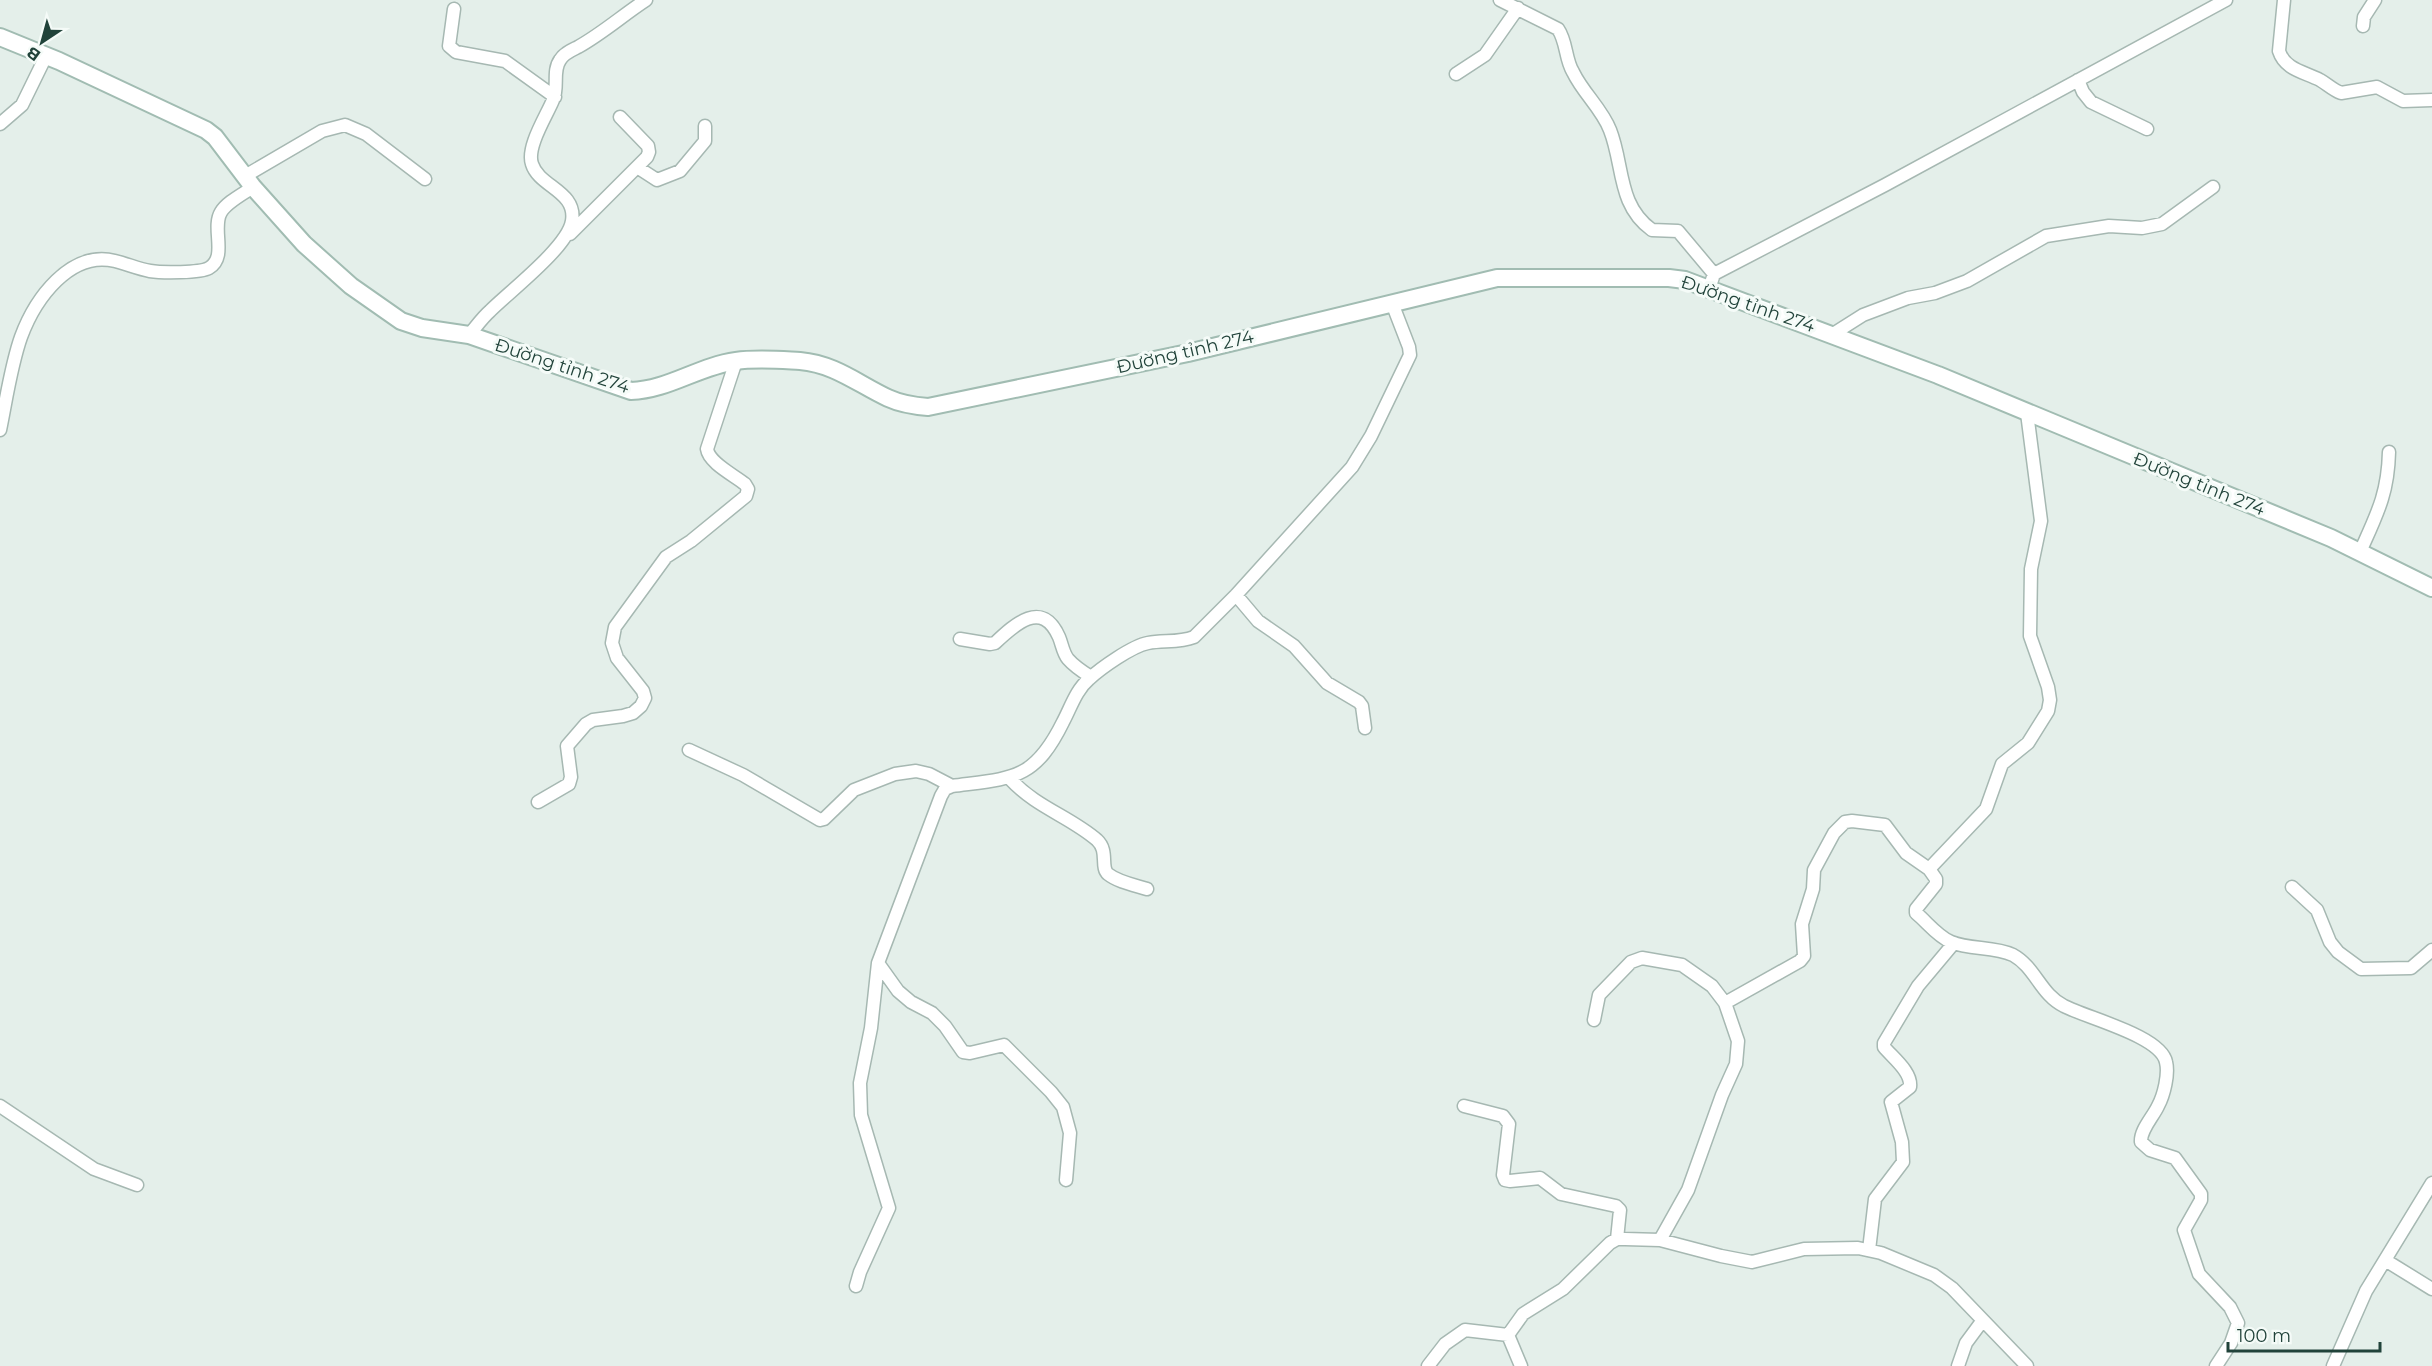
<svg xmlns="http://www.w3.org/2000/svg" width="2432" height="1366" viewBox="0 0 2432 1366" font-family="Montserrat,sans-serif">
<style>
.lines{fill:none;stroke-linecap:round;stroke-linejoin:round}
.street-casing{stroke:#a6b8b2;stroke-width:15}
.secondary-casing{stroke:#a1bcb2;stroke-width:20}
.street{stroke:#fff;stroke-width:12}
.secondary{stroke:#fff;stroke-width:16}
.labels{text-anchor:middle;stroke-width:6;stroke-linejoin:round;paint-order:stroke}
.street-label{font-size:18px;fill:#21433a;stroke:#f5fbf8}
</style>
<rect width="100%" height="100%" fill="#e4efea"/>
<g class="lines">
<defs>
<path id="street" d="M1500,0L1558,29C1567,42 1565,59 1573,72C1583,93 1602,109 1610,130C1624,165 1617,205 1652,230L1678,231L1714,274
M2284,0L2279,51C2285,70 2305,72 2320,80C2327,84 2333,90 2341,93L2377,87L2403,101L2432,100
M454,9L449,46L456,52L505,61L555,97
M2363,26L2364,17L2375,0
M1456,74L1485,55L1518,8
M2078,80L2083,92L2091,102L2147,129
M0,124L22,105L46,56
M637,167L657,180L680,171L705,141V126
M245,176L322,131L345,125L366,134L425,179
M570,234L647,157L649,152L648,146L620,117
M1709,289L1714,274L1885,185L2226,0
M1833,334L1863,315L1908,298L1935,293L1967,281L2046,236L2109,226L2142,228L2162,224L2213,187
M469,335C476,327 482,318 490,311C510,291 568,247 572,221C577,191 539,187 532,164C526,147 547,115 553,100C559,87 552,71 560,60C564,53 572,50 578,47C603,33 623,15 646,0
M0,430C6,401 11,365 21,337C35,299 70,250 115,261C127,264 139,269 150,271C162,273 200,273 209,268C228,257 211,228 221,212C227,202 243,194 253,187
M2360,552C2377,514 2388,494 2389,452
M1236,595L1258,621L1294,646L1327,683L1359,702L1362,706L1365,728
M960,639L990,644L995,643C1015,624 1042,599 1059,637C1062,644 1063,653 1068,659C1074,666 1083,672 1091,677
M689,750L743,775L820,820L824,819L854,790L895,774L916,771L929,774L952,786
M1010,779C1037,808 1069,816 1097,840C1109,851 1100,867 1108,874C1118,882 1134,885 1147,889
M538,802L569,784L571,777L567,746L586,724L593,720L623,716L633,713L641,706L645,698L643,691L617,658L612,643L615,627L666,557L691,541L746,496L748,489L745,484C734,475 709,463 707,449L736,361
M1929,869L1986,809L2002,764L2028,743L2048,711L2050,700L2048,687L2030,636L2031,569L2041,521L2027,413
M2292,887L2317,910L2330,942L2338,952L2361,969L2411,968L2432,950
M878,963L898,991L911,1002L932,1013L945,1026L963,1052L970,1053L1004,1045L1051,1092L1063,1107L1070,1133L1066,1180
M1725,1003L1800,961L1804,956L1802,924L1813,889L1814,870L1834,833L1845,822L1852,821L1885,825L1906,853L1929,869L1936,879V884L1916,909V913C1927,922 1937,936 1951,942C1970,950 1994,946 2013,955C2035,967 2041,995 2064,1006C2087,1018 2161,1036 2166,1062C2169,1074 2164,1095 2158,1106C2153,1117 2140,1130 2141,1142L2150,1150L2175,1158L2201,1194V1200L2184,1230L2199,1274L2230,1307L2238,1323L2231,1343L2216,1366
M1594,1020L1599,995L1631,962L1642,958L1682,965L1712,986L1725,1003L1738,1041L1736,1064L1722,1095L1688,1190L1660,1240
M0,1106L94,1169L137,1185
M1464,1106L1503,1116L1509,1124L1503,1175L1505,1180L1510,1181L1540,1178L1561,1194L1616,1206L1620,1210L1617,1239
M1869,1250L1875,1199L1903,1162L1902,1142L1891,1102L1910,1087C1912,1072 1893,1058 1884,1047V1043L1918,986L1954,943
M2385,1260L2432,1289
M856,1286L860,1272L889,1208L861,1115L860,1083L871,1028L878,963L941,796L945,789L952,786C1012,778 1034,781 1063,722C1071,707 1076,690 1089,679C1101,668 1132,646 1148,643C1163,640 1179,643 1194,637L1236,595L1352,467L1371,436L1410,355L1409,347L1392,303
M1508,1335L1521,1366
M1428,1366L1445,1344L1465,1330L1508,1335L1523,1314L1563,1289L1610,1243L1617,1239H1625L1660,1240L1721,1256L1752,1262L1804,1249L1858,1248L1881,1253L1934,1275L1952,1288L2027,1366
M1958,1366L1966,1343L1983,1320
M2333,1366L2366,1291L2432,1183"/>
<path id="secondary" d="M0,37L59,61L206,130L215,137L253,187L304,244L351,286L401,321L422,328L469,335L631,391C668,390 699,366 736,361C756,358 780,360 800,361C835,364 858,384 888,398C901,404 915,406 928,407L1188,353L1497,278H1669L1685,280L1938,375L2331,538L2432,588"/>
</defs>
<!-- street casing -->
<use href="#street" class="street-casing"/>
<!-- secondary casing -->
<use href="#secondary" class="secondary-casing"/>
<!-- street -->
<use href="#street" class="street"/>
<!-- secondary -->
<use href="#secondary" class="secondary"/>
</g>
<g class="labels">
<!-- street labels -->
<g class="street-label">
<text transform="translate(1748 304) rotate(19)" y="6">Đường tỉnh 274</text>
<text transform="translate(1185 352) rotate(-13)" y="6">Đường tỉnh 274</text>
<text transform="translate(562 366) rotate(18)" y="6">Đường tỉnh 274</text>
<text transform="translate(2199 484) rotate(22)" y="6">Đường tỉnh 274</text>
</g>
</g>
<!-- north arrow -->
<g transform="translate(42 42) rotate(216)" stroke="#f5fbf8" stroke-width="4.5" paint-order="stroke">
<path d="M0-4.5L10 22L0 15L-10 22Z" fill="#21433a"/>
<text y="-9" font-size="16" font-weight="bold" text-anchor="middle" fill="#21433a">B</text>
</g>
<!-- scale -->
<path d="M2228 1342v9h152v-9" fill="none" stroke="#21433a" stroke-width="3"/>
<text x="2237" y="1342" font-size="18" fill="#21433a" stroke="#f5fbf8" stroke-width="4.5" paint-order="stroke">100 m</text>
</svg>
